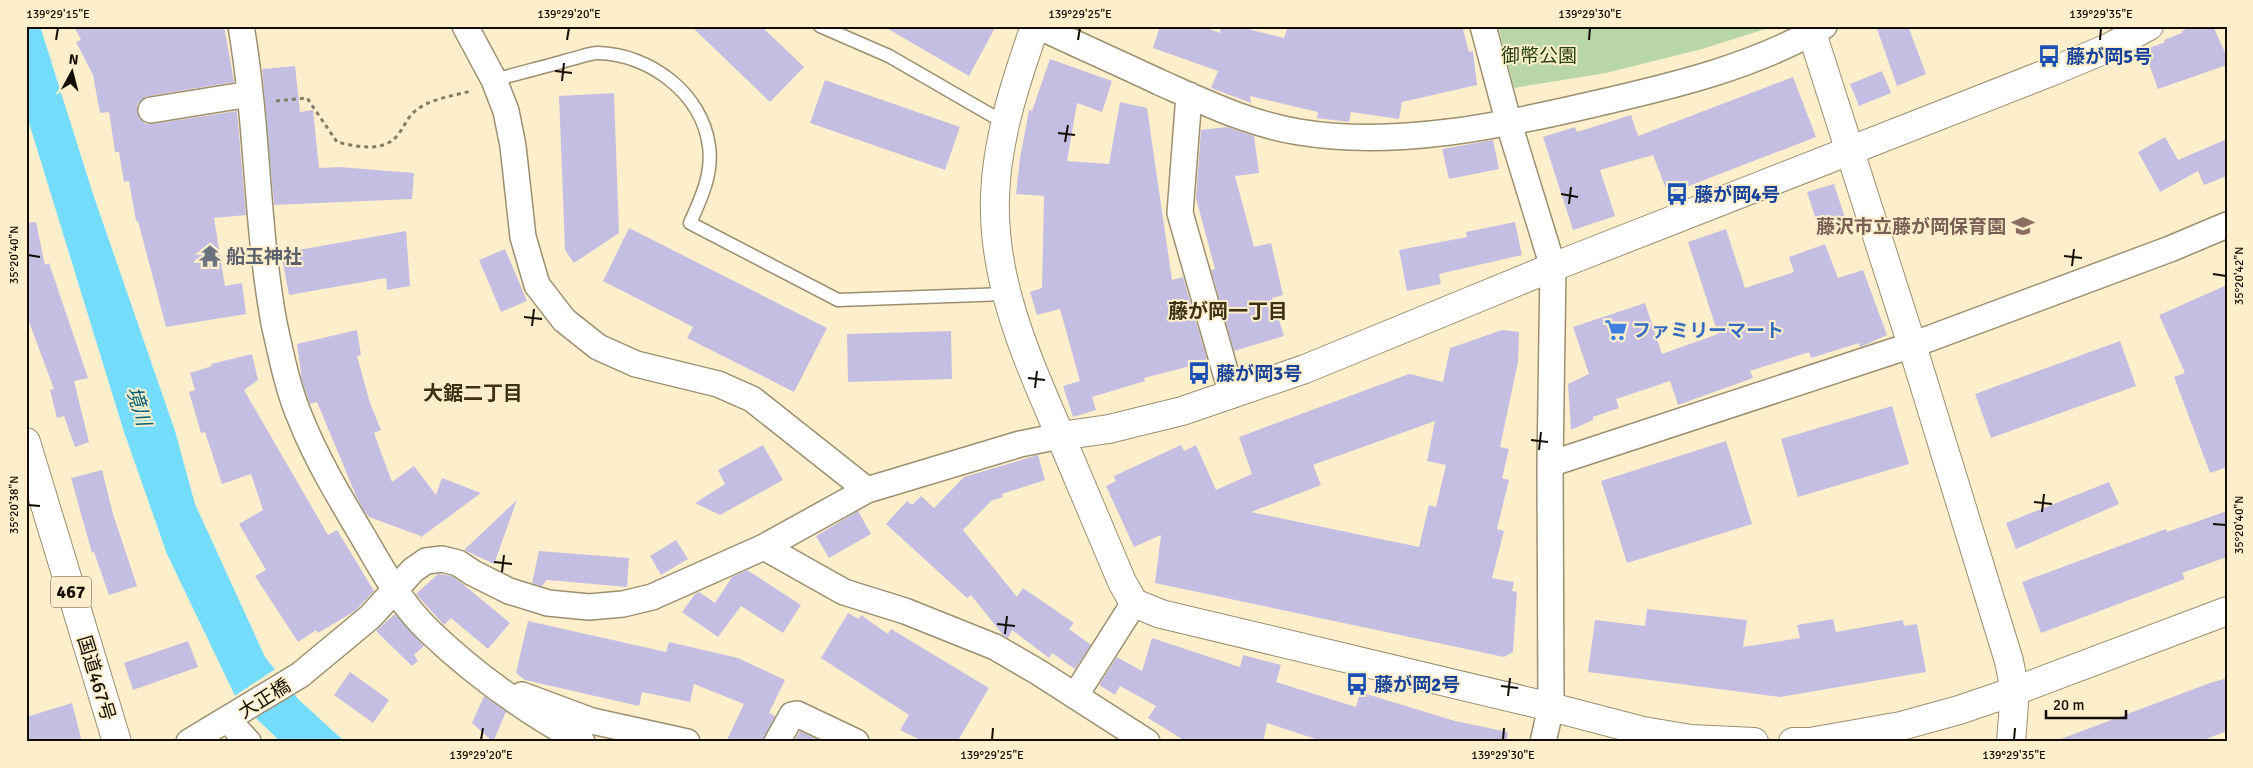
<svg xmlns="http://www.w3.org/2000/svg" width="2253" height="768" viewBox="0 0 2253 768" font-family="Signika,'Noto Sans JP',sans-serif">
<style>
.green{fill:#b9d6a7}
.water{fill:#73dcff}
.pier{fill:#feefcc}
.building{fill:#c4bfe2;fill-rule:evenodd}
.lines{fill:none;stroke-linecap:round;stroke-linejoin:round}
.service-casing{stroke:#9c8f6f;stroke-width:15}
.minor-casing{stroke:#9c8f6f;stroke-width:28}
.tertiary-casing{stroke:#9c8f6f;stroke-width:30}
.trunk-casing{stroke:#9c8f6f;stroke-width:30}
.path{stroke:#867c66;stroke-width:3;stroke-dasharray:4 4;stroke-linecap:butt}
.service{stroke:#fff;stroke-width:12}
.minor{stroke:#fff;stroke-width:25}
.tertiary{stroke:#fff;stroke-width:28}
.trunk{stroke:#fff;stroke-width:28}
.ticks{fill:none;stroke:#130e03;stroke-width:2}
.labels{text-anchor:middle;stroke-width:4;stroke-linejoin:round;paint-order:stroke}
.shield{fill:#feefcc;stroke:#5a523f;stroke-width:1}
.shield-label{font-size:18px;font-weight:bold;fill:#130e03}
.park-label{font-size:19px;fill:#264210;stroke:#feefcc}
.transit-label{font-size:19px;font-weight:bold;fill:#164399;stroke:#feefcc;text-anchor:start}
.education-label{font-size:19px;font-weight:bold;fill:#785e54;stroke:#feefcc;text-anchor:end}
.worship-label{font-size:19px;font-weight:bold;fill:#5b616d;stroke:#feefcc;text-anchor:start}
.shop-label{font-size:19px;font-weight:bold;fill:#366cbe;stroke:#feefcc;text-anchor:start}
.street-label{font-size:19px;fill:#130e03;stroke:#feefcc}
.neighbourhood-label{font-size:20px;font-weight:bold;fill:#3e3214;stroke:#feefcc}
.water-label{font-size:20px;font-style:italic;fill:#046178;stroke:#feefcc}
.neatline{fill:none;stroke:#130e03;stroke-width:2}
.ticks-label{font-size:12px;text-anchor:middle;fill:#130e03}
</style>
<rect width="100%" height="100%" fill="#feefcc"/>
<!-- green -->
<path class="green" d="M1498,26H1775L1702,49L1606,73L1514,88Z"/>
<!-- water -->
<path class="water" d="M26,26H40L93,194L175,431L195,504L265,657L299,700L345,742H281L237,700L167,554L124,432L26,113Z"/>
<!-- pier -->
<path class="pier" d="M277,668L296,692L253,720L233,697Z"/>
<!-- building -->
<path class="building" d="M74,26H224L234,82L148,96L142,99L137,105V112L140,119L146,124H153L237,111L246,215L214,218L225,286L242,283L246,314L166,327L138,221H136L129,181L124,182L119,152H115L109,112L100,113L93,75L76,42L81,40Z
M691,26H761L804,67L770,102Z
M883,26H996L969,76Z
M1160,26H1201L1220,33L1221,26H1236L1284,38L1288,26H1462L1469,52L1473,51L1477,85L1402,102L1399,119L1351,112L1349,122L1317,118L1318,112L1250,96L1251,103L1211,88L1218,71L1153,48Z
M1876,26H1908L1926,74L1897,86Z
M2193,26H2213L2227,57V65L2158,89L2144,50L2165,42L2164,40L2182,33V31Z
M1050,59L1112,81L1102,112L1077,103L1067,161L1109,164L1120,102L1147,108L1172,280L1183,277L1207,359L1201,361L1202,363L1144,378L1145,381L1092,397L1096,410L1073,417L1063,386L1080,381L1060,309L1037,315L1030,292L1042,288L1044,196L1016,194L1020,158L1029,110L1032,111Z
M295,66L300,112L313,110L319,168L340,167L414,173L412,199L274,205L262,69Z
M1882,71L1891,93L1859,106L1850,84Z
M1793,77L1816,137L1668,194L1653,155L1600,170L1615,216L1573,230L1543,137L1575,127L1577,132L1631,115L1638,136Z
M825,80L960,127L945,170L810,123Z
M614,93L619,233L574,263L565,250L559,96Z
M1227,127L1254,136L1259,173L1235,176L1254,247L1271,243L1283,295L1272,298L1284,336L1234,351L1211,270L1215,269L1196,198L1201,130Z
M2165,137L2178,160L2227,139V176L2204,185L2198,171L2160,192L2138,152Z
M1493,140L1499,169L1449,179L1442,149Z
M1834,184L1847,224L1820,232L1807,192Z
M36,222L45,265L49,263L88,378L74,381L89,442L75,447L64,416L57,418L50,390L54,389L26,314V223Z
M1515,222L1522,255L1439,274L1441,284L1407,291L1399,250L1467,237L1466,232Z
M629,228L827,328L794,392L687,338L693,327L603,281Z
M1726,229L1745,288L1794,272L1789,257L1825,244L1838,278L1863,270L1887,335L1860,347L1859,343L1811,358L1809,352L1750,371L1753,378L1678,405L1670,381L1616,399L1619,408L1593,417V420L1571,430L1568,384L1589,374L1573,327L1645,303L1662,354L1718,334L1688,242Z
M406,231L410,286L387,290L386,278L289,295L281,253Z
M505,249L527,301L501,312L479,260Z
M2227,285V467L2210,473L2174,377L2185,373L2159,315Z
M357,330L361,355L357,356L370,403L381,430L374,433L392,482L414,466L436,495L442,478L481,493L420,538L421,536L369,517L364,511L357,498L317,402L310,404L302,381L297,344Z
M1502,330L1519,332L1518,362L1500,447L1509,449L1502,478L1509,480L1497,529L1504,531L1492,578L1514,582L1512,591L1517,592L1513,652L1504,657L1155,583L1161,535L1134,547L1106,486L1116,481L1114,476L1181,445L1184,451L1196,445L1216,490L1252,474L1239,437L1409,374L1443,382L1450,348ZM1435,421L1427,461L1446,465L1436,507L1429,505L1419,547L1251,512L1321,485L1313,465Z
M951,331L952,379L848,382L847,334Z
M2120,341L2136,386L1991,438L1975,394Z
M252,354L258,380L244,390L328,535L337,530L374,591L355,611L318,633L316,630L298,642L255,576L266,570L239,524L263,510L251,474L222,484L205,432L201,433L189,392L195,390L190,373L212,366L211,364Z
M1892,406L1909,464L1798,497L1781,439Z
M1726,441L1752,524L1627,563L1601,481Z
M763,445L783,480L720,515L695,503L725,484L718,470Z
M1038,455L1045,480L1002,494L1003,497L991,501L963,530L1017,597L1023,588L1074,623L1069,629L1091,645L1075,669L1052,653L1049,658L1012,630L1008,638L1003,635L971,595L967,598L886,524L907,501L912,505L921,496L934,508L964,477Z
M102,470L113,514L137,586L109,595L94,552L92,553L71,478Z
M2109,482L2119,504L2016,549L2006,523Z
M517,500L494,564L464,550Z
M858,511L871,534L829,558L816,536Z
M2227,511V557L2182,573L2185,579L2041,633L2022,582L2166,529L2167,532Z
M676,540L688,559L661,575L650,556Z
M539,551L629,558L627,587L547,580L542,586L532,583Z
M747,570L801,605L783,633L741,606L718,637L682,612L695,594L699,592L715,603L732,577Z
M438,574L452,576L464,585L510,623L488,649L451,618L444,625L416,594Z
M1647,609L1747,620L1743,647L1800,638L1797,625L1833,619L1836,632L1903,620L1904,626L1917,624L1926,672L1780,697L1588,672L1595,620L1645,626Z
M848,613L859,619L861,615L888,634L891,629L989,688L957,742H925L900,730L909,715L821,658Z
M395,614L424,646L414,655L418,661L412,666L376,631Z
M528,621L666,652L669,642L738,658L785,680L769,713L775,716L763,742H726L744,704L694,684L690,702L642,692L639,706L525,680L516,673Z
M1152,638L1240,667L1243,655L1281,665L1276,682L1356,707L1360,692L1455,721L1508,732L1507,742H1325L1267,723L1263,742H1187L1148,718L1156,706L1120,686L1115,695L1099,685L1117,657L1142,671Z
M188,641L198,667L133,690L124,663Z
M350,672L389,700L373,723L334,695Z
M2227,678V731L2198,742H2058V740L2210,683Z
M484,696L506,712L493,742L472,723Z
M72,703L82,742H26V717Z
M800,731L822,742H794Z"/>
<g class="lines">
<defs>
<path id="service" d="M820,26L889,56L1005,123
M494,80C519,73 544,67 568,60C578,58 589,53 598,53C649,54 702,93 709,146C713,173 701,199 690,223L838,300L1006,294"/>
<path id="minor" d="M241,26C258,124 256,225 274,323C281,355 288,390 301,420C317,460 340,498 362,535C382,569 400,603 429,631C474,674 527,712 582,742
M465,26L494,80L506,111L513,146L523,237L537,285L564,320L598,347L636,364L718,384L752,399L867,490
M1038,26C1078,45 1119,63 1159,82C1204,102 1249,124 1299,132C1395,148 1500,126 1594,104C1673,86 1753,67 1824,26
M1483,26L1509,124L1553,267L1550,464
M1189,95L1180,213L1232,395
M151,110L250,94
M764,547L844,592L905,611L995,647L1038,672L1147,742
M522,695L592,721L687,742
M1075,696L1134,603
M228,720L248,742
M189,742L300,675L370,617L413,570L426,561L442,559L458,563L473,573L509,591L548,603L589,607L623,604L652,597L764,547L867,490L1020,444L1060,436
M777,742L792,715L797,714L856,742
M1543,742L1551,707L1550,464L1912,345L2170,249L2227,225"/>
<path id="tertiary" d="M1035,26C1016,81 997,137 995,196C992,282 1027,358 1060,435C1081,484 1101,533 1122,582L1134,603L1161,614L1551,707L1643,731L1691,739L1754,742
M1812,33L1912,345L2009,661L2015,691L2011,742
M1060,436L1109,429L1182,411L1305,369L1553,267L2053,71L2108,48L2149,26
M1793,742H1810L1901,726L1959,710L2015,691L2227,611"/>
<path id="trunk" d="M26,442L117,742"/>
</defs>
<!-- service casing -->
<use href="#service" class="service-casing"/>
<!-- minor casing -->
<use href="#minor" class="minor-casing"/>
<!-- tertiary casing -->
<use href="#tertiary" class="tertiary-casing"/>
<!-- trunk casing -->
<use href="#trunk" class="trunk-casing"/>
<!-- path -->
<path class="path" d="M276,101L307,98L337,142C355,146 381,153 396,137C403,130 406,119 414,112C428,99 453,96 471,91"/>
<!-- service -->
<use href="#service" class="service"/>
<!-- minor -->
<use href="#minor" class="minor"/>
<!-- tertiary -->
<use href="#tertiary" class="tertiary"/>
<!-- trunk -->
<use href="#trunk" class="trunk"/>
</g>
<!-- ticks -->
<path class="ticks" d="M56,40L58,28M567,40L569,28M1078,40L1080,28M1589,40L1590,28M2100,40L2101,28M555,71L572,73M562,81L564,63M1058,133L1075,135M1065,142L1068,125M1561,194L1578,197M1569,204L1571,187M28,255L40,257M2064,256L2082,258M2072,266L2074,249M2213,274L2226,276M524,317L542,319M532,326L534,309M1028,378L1045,380M1035,388L1037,371M1531,440L1548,442M1539,450L1541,432M2034,502L2052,504M28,505L40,506M2042,512L2044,494M2213,524L2226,525M494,562L512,564M502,572L504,555M997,624L1015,626M1005,634L1007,616M1501,686L1518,688M1508,696L1510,678M481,740L483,728M992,740L993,728M1503,740L1504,728M2014,740L2015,728"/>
<!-- icons -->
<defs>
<symbol id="bus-bare" viewBox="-9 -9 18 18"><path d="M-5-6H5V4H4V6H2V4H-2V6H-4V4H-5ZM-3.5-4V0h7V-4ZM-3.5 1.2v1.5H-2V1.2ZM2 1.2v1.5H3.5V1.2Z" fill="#1a4fb4" stroke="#feefcc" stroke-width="2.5" paint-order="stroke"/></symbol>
<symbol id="school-bare" viewBox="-9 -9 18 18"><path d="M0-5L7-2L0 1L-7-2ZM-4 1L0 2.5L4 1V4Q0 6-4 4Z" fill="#8d6e63" stroke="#feefcc" stroke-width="2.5" paint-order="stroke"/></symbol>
<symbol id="temple-bare" viewBox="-9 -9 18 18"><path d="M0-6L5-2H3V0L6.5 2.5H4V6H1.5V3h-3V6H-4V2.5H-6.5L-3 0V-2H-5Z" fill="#6b7280" stroke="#feefcc" stroke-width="2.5" paint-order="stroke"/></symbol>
<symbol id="supermarket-bare" viewBox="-9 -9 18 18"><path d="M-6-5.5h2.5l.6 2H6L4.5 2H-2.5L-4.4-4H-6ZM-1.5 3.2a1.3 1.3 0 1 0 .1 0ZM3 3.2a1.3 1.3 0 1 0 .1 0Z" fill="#3f7fe0" stroke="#feefcc" stroke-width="2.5" paint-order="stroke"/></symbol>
</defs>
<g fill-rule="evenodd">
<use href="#bus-bare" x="2033" y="40" width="32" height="32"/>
<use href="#bus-bare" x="1661" y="178" width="32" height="32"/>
<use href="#school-bare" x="2007" y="210" width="32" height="32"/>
<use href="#temple-bare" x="194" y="240" width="32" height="32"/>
<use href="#supermarket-bare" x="1600" y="314" width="32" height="32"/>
<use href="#bus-bare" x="1183" y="357" width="32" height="32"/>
<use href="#bus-bare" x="1341" y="668" width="32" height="32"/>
</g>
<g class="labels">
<!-- shield labels -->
<rect class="shield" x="51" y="576.5" width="40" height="31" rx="4"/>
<g class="shield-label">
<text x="71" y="598">467</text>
</g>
<!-- park labels -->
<g class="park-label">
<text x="1539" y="62">御幣公園</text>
</g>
<!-- transit labels -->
<g class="transit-label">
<text x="2066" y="63">藤が岡5号</text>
<text x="1694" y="201">藤が岡4号</text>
<text x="1216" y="380">藤が岡3号</text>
<text x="1374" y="691">藤が岡2号</text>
</g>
<!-- education labels -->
<g class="education-label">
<text x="2006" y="233">藤沢市立藤が岡保育園</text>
</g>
<!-- worship labels -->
<g class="worship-label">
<text x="226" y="263">船玉神社</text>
</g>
<!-- shop labels -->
<g class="shop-label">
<text x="1632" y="337">ファミリーマート</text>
</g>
<!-- street labels -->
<g class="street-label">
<text transform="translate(97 678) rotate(73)" y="7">国道467号</text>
<text transform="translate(264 698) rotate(-32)" y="7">大正橋</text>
</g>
<!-- neighbourhood labels -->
<g class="neighbourhood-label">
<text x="1228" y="318">藤が岡一丁目</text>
<text x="473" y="400">大鋸二丁目</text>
</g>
<!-- water labels -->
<g class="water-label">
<text transform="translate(139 406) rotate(73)" y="7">境川</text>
</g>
</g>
<!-- border -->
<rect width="2253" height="768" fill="none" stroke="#feefcc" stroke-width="55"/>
<!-- north arrow -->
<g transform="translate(72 72) rotate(7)" stroke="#feefcc" stroke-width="4" paint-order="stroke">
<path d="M0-4L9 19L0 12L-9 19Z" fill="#130e03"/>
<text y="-8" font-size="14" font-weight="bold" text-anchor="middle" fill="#130e03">N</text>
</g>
<!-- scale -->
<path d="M2046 710v8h80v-8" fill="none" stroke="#130e03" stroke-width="2.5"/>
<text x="2053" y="710" font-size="15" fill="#130e03" stroke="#feefcc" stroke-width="4" paint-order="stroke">20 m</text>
<rect x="28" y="28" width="2198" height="712" class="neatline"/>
<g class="ticks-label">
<text x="58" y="18">139°29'15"E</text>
<text x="569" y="18">139°29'20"E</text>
<text x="1080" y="18">139°29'25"E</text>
<text x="1590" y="18">139°29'30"E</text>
<text x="2101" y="18">139°29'35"E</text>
<text transform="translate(14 255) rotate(-90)" y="4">35°20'40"N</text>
<text transform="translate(2239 276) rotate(-90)" y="4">35°20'42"N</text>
<text transform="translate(14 505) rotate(-90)" y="4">35°20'38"N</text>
<text transform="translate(2239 525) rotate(-90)" y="4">35°20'40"N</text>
<text x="481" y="759">139°29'20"E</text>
<text x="992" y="759">139°29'25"E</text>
<text x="1503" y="759">139°29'30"E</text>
<text x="2014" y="759">139°29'35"E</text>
</g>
</svg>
